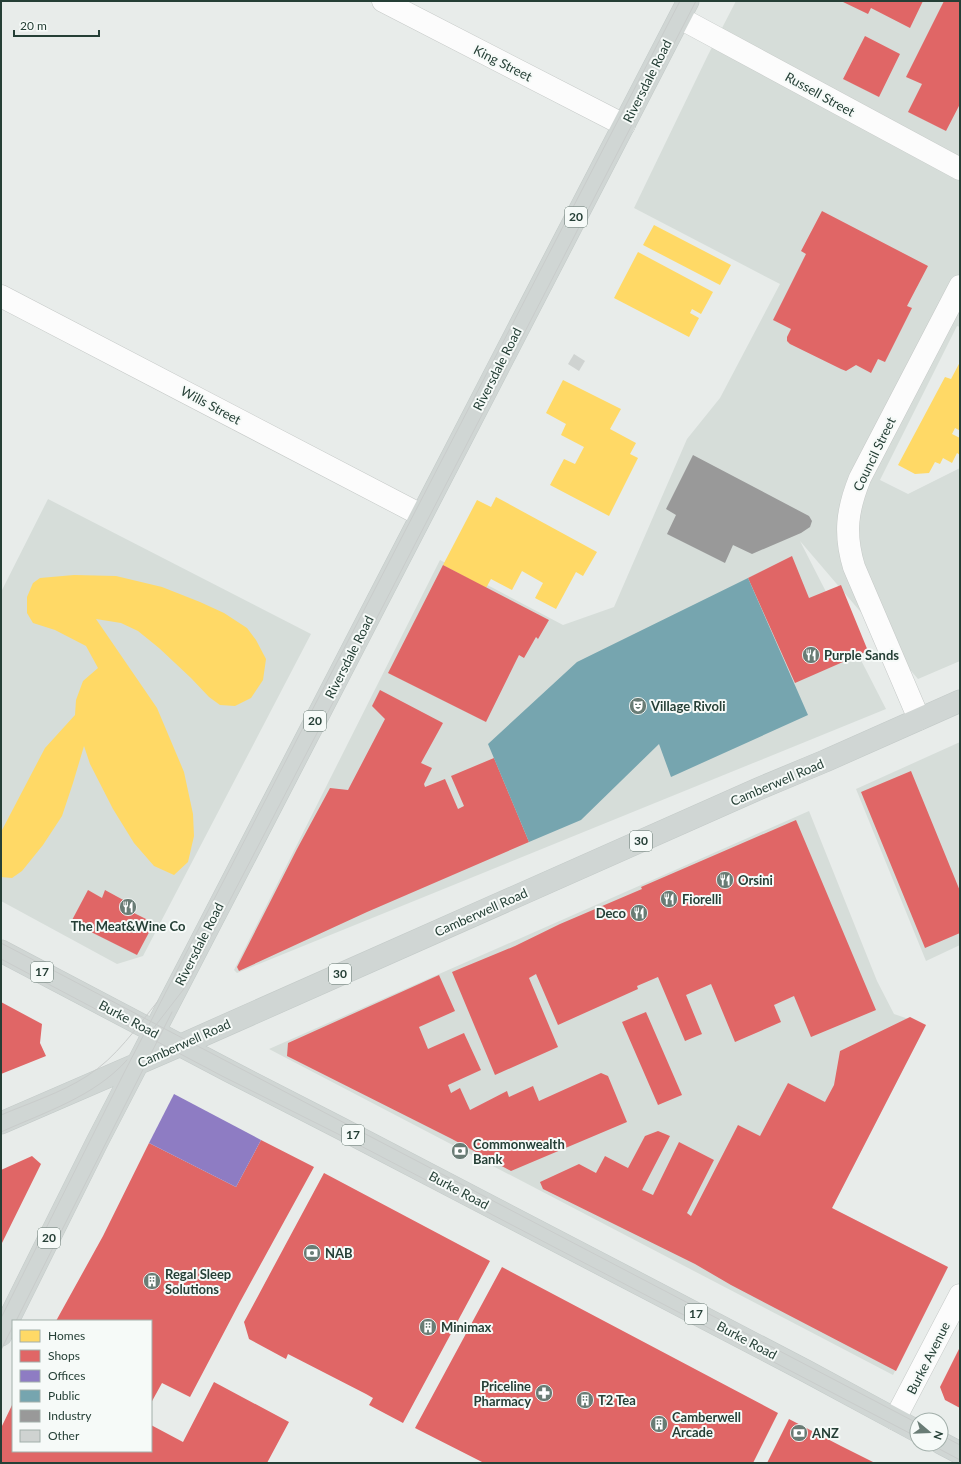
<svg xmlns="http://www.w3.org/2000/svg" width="961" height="1464" viewBox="0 0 961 1464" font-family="Lato,sans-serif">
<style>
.built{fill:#d6ddd9}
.homes{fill:#ffd966}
.shops{fill:#e06666}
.offices{fill:#8e7cc3}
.public{fill:#76a5af}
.industry{fill:#999}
.building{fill:#cfd3d1}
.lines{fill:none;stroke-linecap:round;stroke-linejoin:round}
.minor-casing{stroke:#c5c9c7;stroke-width:23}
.primary-casing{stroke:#c3cac8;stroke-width:23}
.minor{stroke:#fcfcfc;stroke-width:22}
.primary{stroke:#d0d6d4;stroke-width:22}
.tram{stroke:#c9cccb;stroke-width:1}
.labels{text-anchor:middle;stroke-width:4;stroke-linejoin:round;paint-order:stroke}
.shield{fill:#f6faf8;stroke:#647770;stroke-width:1}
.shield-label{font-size:12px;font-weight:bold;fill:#253f36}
.street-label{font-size:13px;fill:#253f36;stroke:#f6faf8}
.poi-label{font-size:13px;font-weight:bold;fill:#253f36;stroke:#f6faf8;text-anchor:start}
</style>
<rect width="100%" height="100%" fill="#e8ecea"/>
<!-- built -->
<path class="built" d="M736,1H960V327L957,326L880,480L908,494L960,468V661L918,679L800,541L886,709L237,973L234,970L440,560L563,625L614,607L687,439L720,398L780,284L634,208L708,55Z
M48,499L311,634L143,956L117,964L1,901V592Z
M960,742V945L926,961L856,789Z
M809,811L877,981L894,1014L926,1025L832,1208L948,1267L893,1375L269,1049Z"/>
<!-- homes -->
<path class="homes" d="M654,225L731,265L720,285L643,245Z
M638,252L713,292L701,314L692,309L690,313L699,318L689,337L614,298Z
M960,362V428L959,430L955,428L952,434L960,438V455L957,453L952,463L943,458L940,464L935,462L929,473L915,474L898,465L945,377L951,379Z
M563,380L621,409L610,429L636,443L630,454L638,458L609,516L550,485L564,459L575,464L584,447L561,435L566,424L546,413Z
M496,497L597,552L583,576L576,572L556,609L535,598L543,583L522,571L512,590L491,579L486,588L443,565L477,500L491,507Z
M74,575L116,576L162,587L200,602L224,613L247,628L256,640L266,659L263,680L251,698L235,706L220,705L209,697L191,678L159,648L138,631L121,623L96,619L157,708L184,772L193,814L194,836L188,862L174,875L154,866L134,843L113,809L90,764L84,746L73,783L62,816L43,845L22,871L12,878L1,877V832L45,748L75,715L76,700L83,681L98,668L86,646L55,630L33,623L27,613V597L33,583L40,578Z"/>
<!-- shops -->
<path class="shops" d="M841,1H923L910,28L871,8L868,14Z
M944,1H960V104L946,131L908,112L922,84L906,77Z
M865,36L900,54L879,97L843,79Z
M822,211L928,266L907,306L912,308L885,362L878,359L871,373L856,365L846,371L841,369L790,344L787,341V337L791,329L773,320L806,254L801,251Z
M792,556L809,598L841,585L868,651L795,683L748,578Z
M443,565L549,620L538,639L536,637L524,658L519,655L486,722L388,673Z
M380,690L443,723L421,763L432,768L424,784L425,787L445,779L458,809L464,806L451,776L494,758L529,842L367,912L239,971L237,967L297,849L330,788L348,790L385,719L372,706Z
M911,771L960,891V933L925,948L861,792Z
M796,820L876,1010L811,1037L794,996L774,1005L781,1022L735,1042L711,984L686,995L702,1034L685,1041L658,977L637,986L638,989L558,1025L536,974L529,978L558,1047L495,1075L452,972L515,946L560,924L642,889L641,887Z
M88,890L102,898L105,890L127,902L124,908L154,923L137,955L71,922Z
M439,975L455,1011L419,1027L428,1049L464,1033L481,1070L448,1085L451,1093L460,1088L470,1110L507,1091L509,1097L533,1086L539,1101L601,1073L608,1076L627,1122L511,1171L452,1139L287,1056L288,1043Z
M1,1002L42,1024L40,1043L46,1056L1,1074Z
M646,1012L682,1095L658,1105L622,1022Z
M910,1017L926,1025L832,1208L948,1267L896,1371L731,1285L695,1264L543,1189L540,1182L579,1164L596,1173L605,1156L628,1168L645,1136L658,1131L670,1136L642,1190L653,1195L679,1142L714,1160L687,1213L691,1216L738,1125L760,1136L788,1083L825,1102L834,1085L840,1051Z
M261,1140L314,1167L240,1302L190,1397L162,1383L151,1403V1321H56L103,1236L149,1143L236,1187Z
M32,1156L41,1164L1,1245V1170Z
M324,1173L490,1261L403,1423L369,1405L373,1398L366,1394L288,1354L286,1359L249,1339L244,1322Z
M502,1267L778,1413L753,1463H484L415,1428Z
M960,1347V1408L945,1400L940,1387Z
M214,1382L289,1422L267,1463H1V1428L13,1403V1451H151V1425L183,1442Z
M789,1419L841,1446L875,1463H767Z"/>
<!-- offices -->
<path class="offices" d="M174,1094L261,1140L236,1187L149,1143Z"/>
<!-- public -->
<path class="public" d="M748,578L808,715L671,777L659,744L581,820L529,842L488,744L577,662Z"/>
<!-- industry -->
<path class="industry" d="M693,455L809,516L812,521L810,527L801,533L752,554L733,545L725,563L667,534L676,515L666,509Z"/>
<!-- building -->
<path class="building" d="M574,354L585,361L579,371L568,364Z"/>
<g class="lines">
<defs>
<path id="minor" d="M383,1L624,125
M680,18L960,169
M1,296L421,515
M919,719L854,567C844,534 847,510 860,478L960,286
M895,1419L960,1295"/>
<path id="primary" d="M1,951L231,1072L340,1128L806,1371L917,1431
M1,1123L188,1042L758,789L825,761L960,701
M1,1335L97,1142L194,955L688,1
M941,1443L960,1453"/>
</defs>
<!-- minor casing -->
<use href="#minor" class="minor-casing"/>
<!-- primary casing -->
<use href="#primary" class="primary-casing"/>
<!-- minor -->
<use href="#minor" class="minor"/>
<!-- primary -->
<use href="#primary" class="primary"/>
<!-- tram -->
<path class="tram" d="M1,943L917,1423
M1,959L222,1076L338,1134L917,1437
M149,1034L183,990L191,977L206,946L352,666L696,1
M1,1115C29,1103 61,1093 87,1076C116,1058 137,1027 158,1001
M1,1132C45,1112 94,1097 127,1060
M1,1318L126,1069L680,1
M16,1321L172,1012
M1,1350L13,1326
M941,1435L960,1445
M930,1444L960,1460"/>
</g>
<!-- icons -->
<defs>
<symbol id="restaurant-disc" viewBox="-11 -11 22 22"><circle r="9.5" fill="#697c75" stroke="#f6faf8"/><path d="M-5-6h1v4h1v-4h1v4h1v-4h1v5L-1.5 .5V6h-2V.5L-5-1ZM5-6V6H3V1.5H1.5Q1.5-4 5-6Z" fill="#fff"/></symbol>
<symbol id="theatre-disc" viewBox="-11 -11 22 22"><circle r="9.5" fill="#697c75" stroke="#f6faf8"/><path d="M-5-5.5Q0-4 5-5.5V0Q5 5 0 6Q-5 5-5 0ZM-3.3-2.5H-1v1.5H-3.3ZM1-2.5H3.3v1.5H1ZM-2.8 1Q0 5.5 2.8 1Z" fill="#fff"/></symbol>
<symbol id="bank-disc" viewBox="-11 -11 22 22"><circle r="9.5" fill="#697c75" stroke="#f6faf8"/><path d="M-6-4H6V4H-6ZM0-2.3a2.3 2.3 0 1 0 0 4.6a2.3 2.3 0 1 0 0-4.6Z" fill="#fff"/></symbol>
<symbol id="building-disc" viewBox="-11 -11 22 22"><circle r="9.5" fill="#697c75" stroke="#f6faf8"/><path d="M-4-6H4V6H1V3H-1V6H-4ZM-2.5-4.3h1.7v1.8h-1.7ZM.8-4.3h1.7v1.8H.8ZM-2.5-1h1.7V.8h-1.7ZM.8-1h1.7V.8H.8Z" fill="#fff"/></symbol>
<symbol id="pharmacy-disc" viewBox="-11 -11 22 22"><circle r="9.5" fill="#697c75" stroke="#f6faf8"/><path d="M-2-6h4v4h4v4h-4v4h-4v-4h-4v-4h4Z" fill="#fff"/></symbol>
</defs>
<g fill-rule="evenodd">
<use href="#restaurant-disc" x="801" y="645" width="20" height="20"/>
<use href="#theatre-disc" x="628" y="696" width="20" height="20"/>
<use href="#restaurant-disc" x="715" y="870" width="20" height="20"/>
<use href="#restaurant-disc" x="659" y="889" width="20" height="20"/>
<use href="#restaurant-disc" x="118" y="897" width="20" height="20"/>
<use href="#restaurant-disc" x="629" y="903" width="20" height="20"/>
<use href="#bank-disc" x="450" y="1141" width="20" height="20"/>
<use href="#bank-disc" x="302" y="1243" width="20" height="20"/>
<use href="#building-disc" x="142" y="1271" width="20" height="20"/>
<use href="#building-disc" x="418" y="1317" width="20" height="20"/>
<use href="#pharmacy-disc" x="534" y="1383" width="20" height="20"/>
<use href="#building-disc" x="575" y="1390" width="20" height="20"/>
<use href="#building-disc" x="649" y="1414" width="20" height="20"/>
<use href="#bank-disc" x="789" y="1423" width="20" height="20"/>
</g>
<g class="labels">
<!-- shield labels -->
<g class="shield">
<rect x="565" y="207" width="22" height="20" rx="3"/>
<rect x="304" y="711" width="22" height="20" rx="3"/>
<rect x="630" y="831" width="22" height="20" rx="3"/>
<rect x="31" y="962" width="22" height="20" rx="3"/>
<rect x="329" y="964" width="22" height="20" rx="3"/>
<rect x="342" y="1125" width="22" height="20" rx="3"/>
<rect x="38" y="1228" width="22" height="20" rx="3"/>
<rect x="685" y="1304" width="22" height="20" rx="3"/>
</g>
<g class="shield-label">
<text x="576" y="221">20</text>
<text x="315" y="725">20</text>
<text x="641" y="845">30</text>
<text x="42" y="976">17</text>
<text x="340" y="978">30</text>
<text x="353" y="1139">17</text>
<text x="49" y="1242">20</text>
<text x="696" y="1318">17</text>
</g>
<!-- street labels -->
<g class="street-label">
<text transform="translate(503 63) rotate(27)" y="5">King Street</text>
<text transform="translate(647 81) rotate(-63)" y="5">Riversdale Road</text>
<text transform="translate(820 94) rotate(29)" y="5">Russell Street</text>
<text transform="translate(497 369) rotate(-63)" y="5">Riversdale Road</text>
<text transform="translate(211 405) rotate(28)" y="5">Wills Street</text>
<text transform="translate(874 454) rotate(-64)" y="5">Council Street</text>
<text transform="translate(349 657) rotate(-63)" y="5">Riversdale Road</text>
<text transform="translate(777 782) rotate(-23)" y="5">Camberwell Road</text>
<text transform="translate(481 912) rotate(-24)" y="5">Camberwell Road</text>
<text transform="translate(199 944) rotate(-63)" y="5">Riversdale Road</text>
<text transform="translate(129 1019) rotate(28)" y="5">Burke Road</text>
<text transform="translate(184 1043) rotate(-24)" y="5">Camberwell Road</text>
<text transform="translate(459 1190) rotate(28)" y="5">Burke Road</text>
<text transform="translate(747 1340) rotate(28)" y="5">Burke Road</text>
<text transform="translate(928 1358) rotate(-63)" y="5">Burke Avenue</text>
</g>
<!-- poi labels -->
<g class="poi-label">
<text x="824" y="660">Purple Sands</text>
<text x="651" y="711">Village Rivoli</text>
<text x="738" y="885">Orsini</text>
<text x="682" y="904">Fiorelli</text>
<text x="626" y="918" text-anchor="end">Deco</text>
<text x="128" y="931" text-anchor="middle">The Meat&amp;Wine Co</text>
<text x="473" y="1149">Commonwealth<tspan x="473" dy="15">Bank</tspan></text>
<text x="325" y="1258">NAB</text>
<text x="165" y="1279">Regal Sleep<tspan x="165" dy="15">Solutions</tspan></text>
<text x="441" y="1332">Minimax</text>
<text x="531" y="1391" text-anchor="end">Priceline<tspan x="531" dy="15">Pharmacy</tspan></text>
<text x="598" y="1405">T2 Tea</text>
<text x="672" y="1422">Camberwell<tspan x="672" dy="15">Arcade</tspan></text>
<text x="812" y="1438">ANZ</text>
</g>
</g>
<!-- border -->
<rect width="961" height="1464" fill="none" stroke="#253f36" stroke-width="4"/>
<!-- legend -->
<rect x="12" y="1320" width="140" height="132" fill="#f6faf8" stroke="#a2afaa"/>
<rect x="20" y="1330" width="20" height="12" fill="#ffd966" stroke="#a2afaa"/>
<text x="48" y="1340" font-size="12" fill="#253f36">Homes</text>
<rect x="20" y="1350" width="20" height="12" fill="#e06666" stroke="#a2afaa"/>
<text x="48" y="1360" font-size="12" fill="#253f36">Shops</text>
<rect x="20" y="1370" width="20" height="12" fill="#8e7cc3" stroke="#a2afaa"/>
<text x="48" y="1380" font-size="12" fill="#253f36">Offices</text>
<rect x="20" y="1390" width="20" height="12" fill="#76a5af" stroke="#a2afaa"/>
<text x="48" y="1400" font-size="12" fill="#253f36">Public</text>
<rect x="20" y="1410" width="20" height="12" fill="#999999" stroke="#a2afaa"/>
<text x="48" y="1420" font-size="12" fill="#253f36">Industry</text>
<rect x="20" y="1430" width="20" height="12" fill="#cfd3d1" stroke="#a2afaa"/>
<text x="48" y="1440" font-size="12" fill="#253f36">Other</text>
<!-- north arrow -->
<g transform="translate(929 1432) rotate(109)"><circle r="19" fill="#f6faf8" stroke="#a2afaa"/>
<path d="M0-3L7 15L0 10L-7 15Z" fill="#697c75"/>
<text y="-6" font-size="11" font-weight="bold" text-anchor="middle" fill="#253f36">N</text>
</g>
<!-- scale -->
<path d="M14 30v6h85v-6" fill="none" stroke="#253f36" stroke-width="2"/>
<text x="20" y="30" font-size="12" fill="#253f36" stroke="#f6faf8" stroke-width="3" paint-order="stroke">20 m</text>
</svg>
